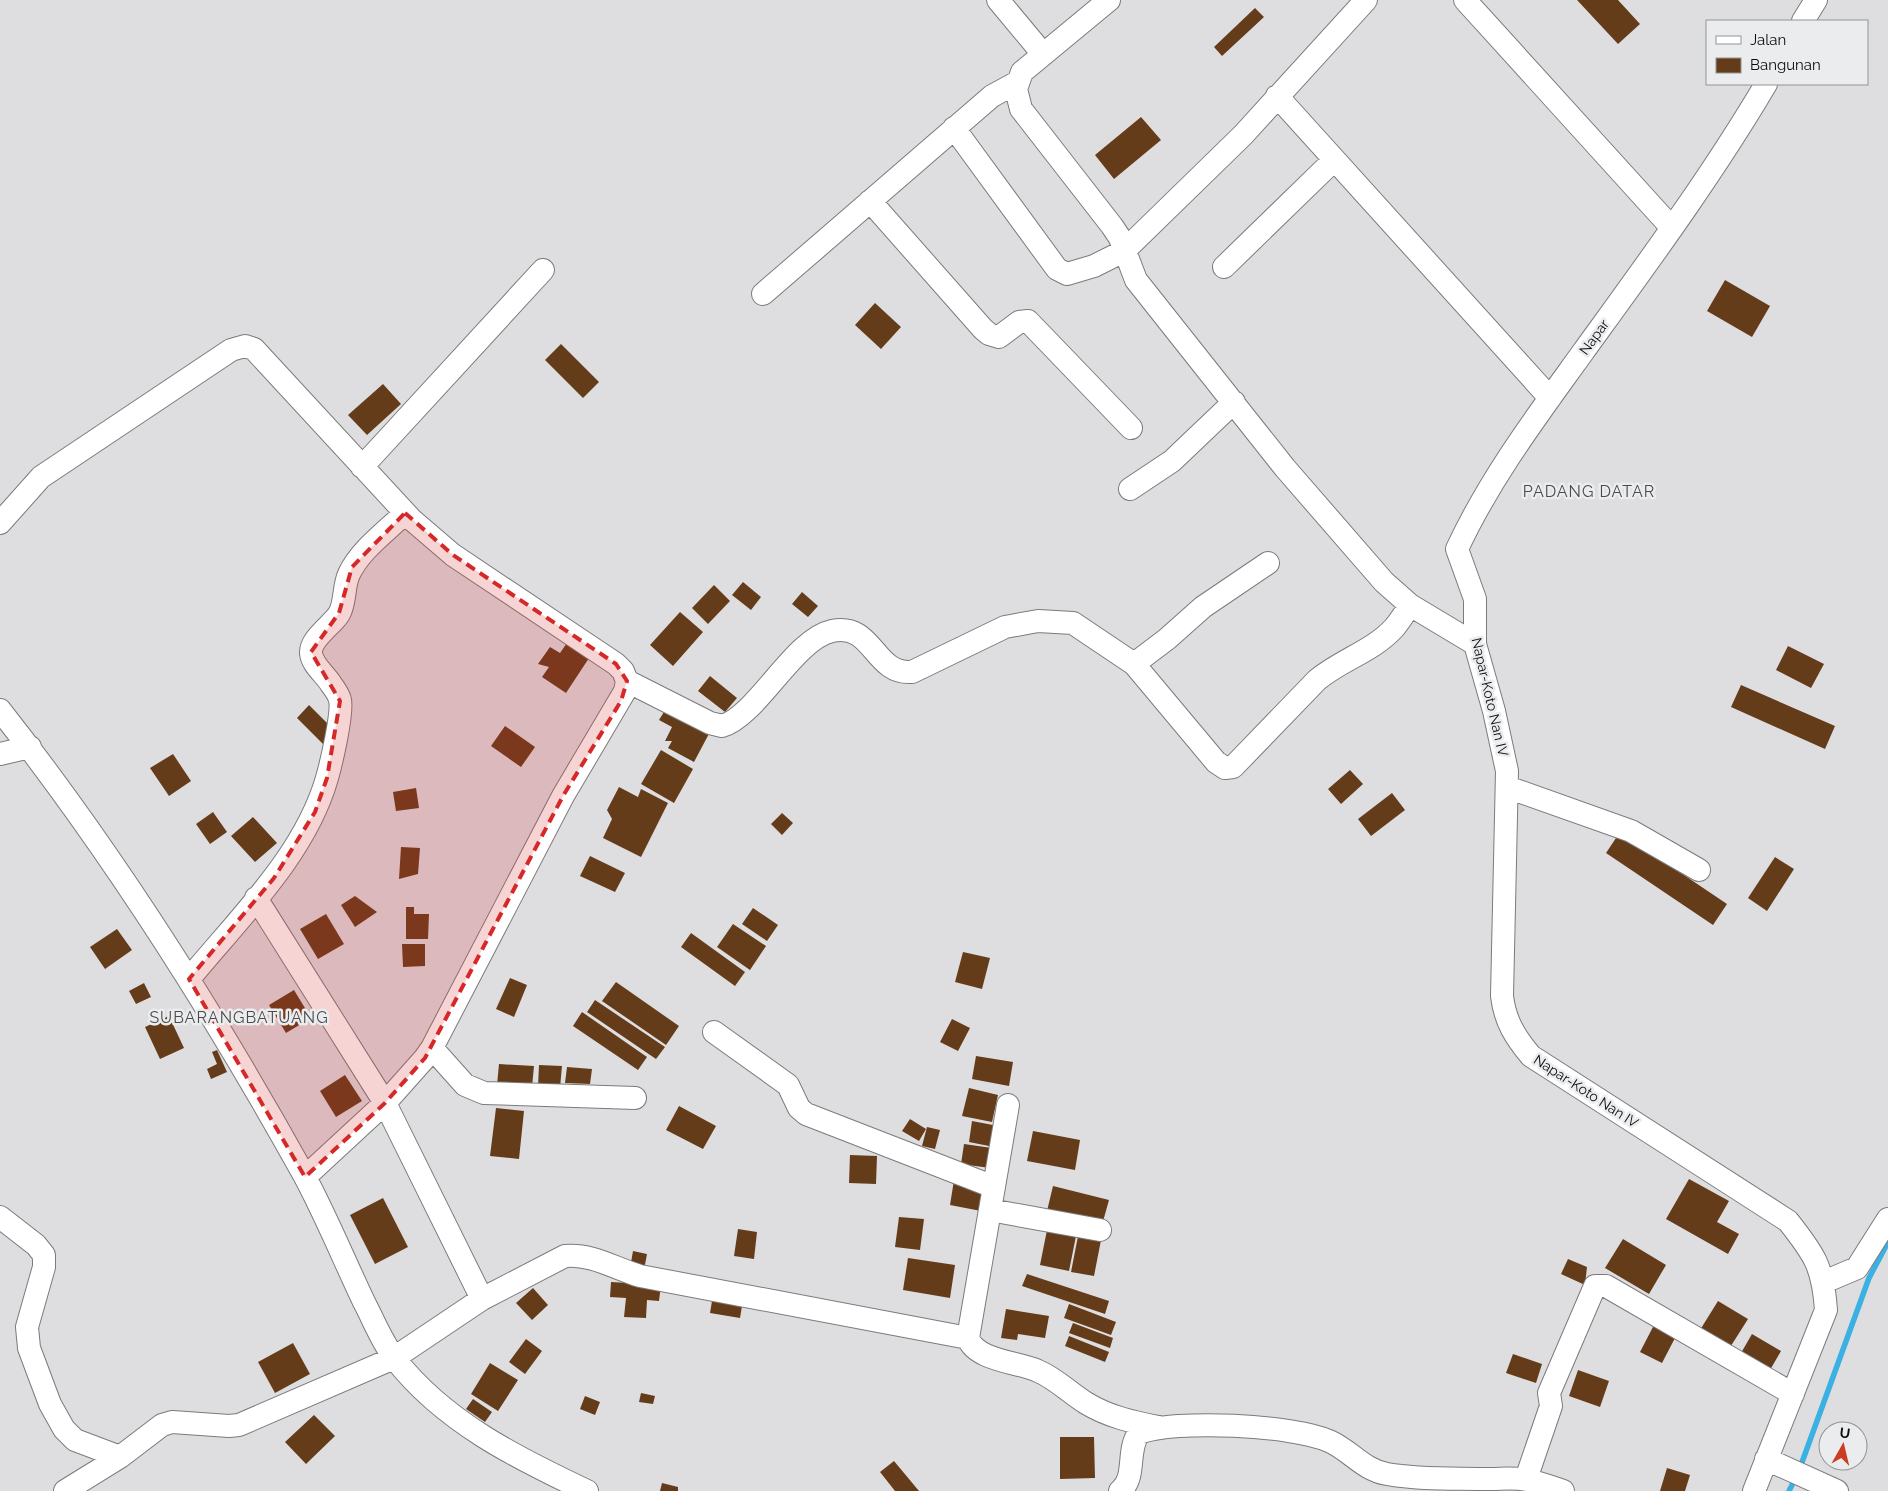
<svg xmlns="http://www.w3.org/2000/svg" width="1888" height="1491" viewBox="0 0 1888 1491" font-family="Raleway,sans-serif">
<style>
.lines{fill:none;stroke-linecap:round;stroke-linejoin:round}
.stream{stroke:#3bb0e3;stroke-width:5.5}
.building{fill:#653c19}
.minor-casing{stroke:#7b7b7e;stroke-width:24}
.minor{stroke:#fff;stroke-width:22}
.marked{fill:#d62828;fill-opacity:0.2;stroke:#d62828;stroke-width:4;stroke-dasharray:10 6;stroke-linejoin:round}
.labels{text-anchor:middle;stroke-width:5;stroke-linejoin:round;paint-order:stroke}
.street-label{font-size:14px;fill:#0c0d0d;stroke:#ebecee}
.quarter-label{font-size:16px;letter-spacing:1px;fill:#4b4b4d;stroke:#ebecee}
</style>
<rect width="100%" height="100%" fill="#dedee1"/>
<g class="lines">
<!-- stream -->
<path class="stream" d="M1801,1465L1869,1278L1888,1242
M1789,1491L1793,1483"/>
</g>
<!-- building -->
<path class="building" d="M1577,0H1618L1640,24L1618,44Z
M1255,8L1264,17L1222,56L1214,47Z
M1141,117L1161,140L1114,179L1095,155Z
M1725,280L1770,306L1752,337L1707,311Z
M875,303L901,327L881,349L855,325Z
M561,344L599,382L583,398L545,360Z
M383,384L401,404L367,435L348,415Z
M743,582L761,597L751,610L732,595Z
M714,585L730,601L708,624L692,608Z
M802,592L818,606L808,617L792,604Z
M680,612L703,632L673,666L650,645Z
M569,640L591,655L566,693L542,677L549,667L538,664L550,647L560,653Z
M1788,646L1824,664L1811,688L1776,670Z
M710,676L737,698L725,712L698,691Z
M1741,685L1835,726L1825,749L1731,707Z
M309,705L335,731L323,744L297,718Z
M667,707L711,730L694,762L668,748L672,741H665L672,727L659,720Z
M505,726L535,747L521,767L491,746Z
M661,750L693,769L674,803L641,784Z
M173,754L191,781L169,796L150,768Z
M1350,770L1363,784L1341,804L1328,789Z
M619,787L638,797L641,789L668,803L641,857L603,838L612,819L607,810Z
M416,788L419,808L396,811L393,792Z
M1392,793L1405,810L1371,836L1358,819Z
M213,812L227,832L210,844L196,824Z
M782,813L793,823L782,835L771,824Z
M253,817L277,843L255,862L231,836Z
M1620,832L1727,904L1713,925L1606,853Z
M401,847L420,848L418,874L399,879Z
M590,856L625,873L615,892L580,876Z
M1775,857L1794,869L1767,911L1748,898Z
M355,896L377,912L355,927L341,905Z
M406,907H414V914H429L428,939H406Z
M753,908L778,925L767,941L742,924Z
M326,914L344,944L318,959L300,929Z
M733,924L766,946L750,970L717,947Z
M117,929L132,950L105,969L90,947Z
M691,933L745,972L735,986L681,947Z
M402,944H425V966L403,967Z
M963,952L990,958L982,989L955,982Z
M510,978L527,985L514,1017L496,1009Z
M616,982L679,1026L666,1045L602,1001Z
M144,983L151,997L136,1004L129,991Z
M294,990L311,1018L286,1033L269,1005Z
M595,1000L665,1047L656,1059L587,1012Z
M582,1012L647,1057L638,1070L573,1026Z
M169,1016L184,1048L160,1059L145,1027Z
M952,1019L970,1028L958,1051L940,1042Z
M217,1050L227,1072L211,1079L207,1069L217,1064L212,1052Z
M976,1056L1013,1062L1009,1086L972,1079Z
M499,1064L534,1066L532,1087L497,1085Z
M539,1065L562,1066L560,1088L538,1087Z
M567,1067L592,1069L590,1084L565,1083Z
M345,1075L362,1101L336,1117L320,1091Z
M969,1088L998,1095L992,1122L962,1116Z
M679,1106L716,1126L703,1149L666,1130Z
M496,1108L524,1111L519,1159L490,1156Z
M910,1119L926,1129L919,1141L902,1131Z
M972,1121L998,1126L994,1147L969,1142Z
M927,1127L940,1130L935,1149L922,1146Z
M1033,1131L1080,1140L1075,1170L1027,1161Z
M964,1144L992,1148L990,1168L961,1164Z
M850,1155L877,1156L876,1184L849,1183Z
M1689,1179L1729,1201L1717,1222L1739,1234L1728,1254L1666,1219Z
M954,1180L986,1186L981,1211L950,1205Z
M1053,1186L1109,1200L1102,1225L1047,1211Z
M383,1198L408,1247L375,1264L350,1215Z
M899,1217L924,1219L920,1250L895,1247Z
M1048,1225L1077,1231L1069,1271L1040,1265Z
M738,1229L757,1232L754,1259L734,1256Z
M1079,1231L1102,1235L1094,1276L1071,1272Z
M1623,1239L1666,1265L1649,1294L1605,1268Z
M633,1251L647,1254L644,1270L630,1268Z
M908,1258L955,1265L950,1298L903,1290Z
M1568,1259L1587,1267L1585,1285L1561,1274Z
M1027,1274L1109,1301L1105,1314L1022,1286Z
M611,1282L661,1285L659,1301L647,1300L646,1318L624,1317L626,1298L610,1297Z
M533,1288L548,1305L532,1320L516,1303Z
M713,1295L743,1300L740,1318L710,1313Z
M1718,1301L1748,1319L1729,1349L1700,1330Z
M1069,1304L1116,1322L1111,1335L1064,1318Z
M1006,1309L1049,1316L1045,1338L1018,1334L1017,1340L1001,1338Z
M1073,1323L1113,1338L1110,1348L1069,1333Z
M1654,1325L1669,1326L1666,1334L1675,1338L1662,1363L1640,1352Z
M1752,1334L1781,1351L1770,1370L1741,1353Z
M1069,1336L1109,1352L1105,1362L1065,1346Z
M526,1339L542,1351L525,1374L509,1362Z
M293,1343L310,1374L275,1393L258,1362Z
M1513,1354L1542,1364L1536,1383L1506,1373Z
M490,1363L518,1380L498,1411L471,1394Z
M1578,1370L1609,1381L1600,1407L1569,1396Z
M641,1393L655,1396L653,1404L639,1402Z
M585,1396L600,1402L595,1415L580,1409Z
M473,1399L492,1412L485,1422L466,1409Z
M314,1415L335,1436L306,1464L285,1442Z
M1060,1437H1094L1095,1478L1060,1479Z
M894,1461L919,1491H895L880,1472Z
M1667,1468L1690,1475L1685,1491H1660Z
M662,1483L678,1487V1491H660Z"/>
<g class="lines">
<defs>
<path id="minor" d="M998,0L1043,54
M1109,0L1022,72L1016,89L1021,109L1112,226L1120,238L1136,280L1285,468L1384,582L1410,605L1475,644
M1465,0L1671,227
M1803,21L1816,0
M1277,96L1550,398
M954,128L1057,269L1067,274L1094,266L1124,251L1243,135L1366,0
M870,201L983,329L989,334L999,337L1019,322L1028,321L1131,428
M1224,267L1334,160
M763,294L992,96L1016,83
M362,467L543,270
M1130,489L1172,461L1234,402
M0,523L41,477L231,350L245,346L254,349L411,519L453,555L616,664L623,671L627,681L625,691L563,796L432,1048L425,1058L385,1103L305,1177
M1134,664L1216,762L1225,768L1233,767L1317,680C1341,660 1373,651 1394,628C1400,621 1405,613 1410,605
M627,681L710,723L722,726C757,716 794,639 832,631C874,622 873,675 912,672L1005,627L1038,621L1073,623L1134,664L1167,639L1203,607L1268,563
M0,710C114,855 214,1013 304,1175C326,1216 344,1260 364,1302C374,1321 382,1342 395,1359C444,1422 517,1458 587,1491
M0,754L30,747
M1507,787L1631,831L1699,870
M256,898L385,1103L482,1299
M189,979C239,918 305,855 327,778C331,764 343,713 340,700C339,695 334,688 331,684C325,674 312,665 311,653C310,639 332,625 339,614C346,602 343,587 349,574C360,550 387,531 405,513
M714,1032L788,1085L799,1108L806,1114L994,1187
M432,1048L465,1085L484,1093L635,1098
M1008,1105L968,1338C976,1361 1019,1362 1038,1371C1055,1378 1070,1393 1086,1403C1109,1417 1133,1422 1158,1427
M990,1210L1100,1230
M0,1217L36,1245L44,1255V1267L27,1327L29,1348L50,1404L64,1429L75,1440L120,1457
M1824,1282L1857,1268L1888,1219
M1766,1459L1837,1491
M1526,1479L1551,1406L1549,1393L1595,1286H1606L1793,1394
M65,1491L120,1457L162,1425L172,1422L229,1426L239,1425L394,1358L482,1299L565,1256C591,1253 616,1269 640,1276L968,1338
M1120,1491C1137,1478 1126,1450 1139,1433C1175,1419 1293,1425 1329,1441C1350,1450 1363,1470 1387,1474C1421,1480 1456,1478 1489,1479C1501,1479 1515,1477 1527,1480C1539,1482 1551,1487 1563,1491
M1754,1491L1826,1310C1823,1267 1815,1255 1788,1221L1531,1056C1515,1037 1505,1021 1502,996L1507,771L1494,711L1475,644V599L1457,549C1490,478 1537,416 1583,352C1646,265 1711,177 1766,84"/>
</defs>
<!-- minor casing -->
<use href="#minor" class="minor-casing"/>
<!-- minor -->
<use href="#minor" class="minor"/>
</g>
<!-- marked area -->
<path class="marked" d="M405,513L453,555L616,664L627,681L621,701L563,796L425,1058L385,1103L305,1177L189,979L274,878L315,812L327,778L340,701L311,652L339,613L352,567Z"/>
<g class="labels">
<!-- street labels -->
<g class="street-label">
<text transform="translate(1594 337) rotate(-54)" y="5">Napar</text>
<text transform="translate(1490 697) rotate(77)" y="5">Napar-Koto Nan IV</text>
<text transform="translate(1586 1091) rotate(33)" y="5">Napar-Koto Nan IV</text>
</g>
<!-- quarter labels -->
<g class="quarter-label">
<text x="1589" y="497">PADANG DATAR</text>
<text x="239" y="1023">SUBARANGBATUANG</text>
</g>
</g>
<!-- legend -->
<rect x="1706" y="20" width="162" height="65" fill="#ebecee" stroke="#929394"/>
<rect x="1716" y="36" width="25" height="8" fill="#ffffff" stroke="#929394"/>
<text x="1750" y="45" font-size="15" fill="#0c0d0d">Jalan</text>
<rect x="1716" y="58" width="25" height="15" fill="#653c19" stroke="#929394"/>
<text x="1750" y="70" font-size="15" fill="#0c0d0d">Bangunan</text>
<!-- north arrow -->
<g transform="translate(1843 1446) rotate(8)"><circle r="24" fill="#ebecee" stroke="#929394"/>
<path d="M0-4L9 19L0 12L-9 19Z" fill="#c93e22"/>
<text y="-8" font-size="14" font-weight="bold" text-anchor="middle" fill="#0c0d0d">U</text>
</g>
</svg>
